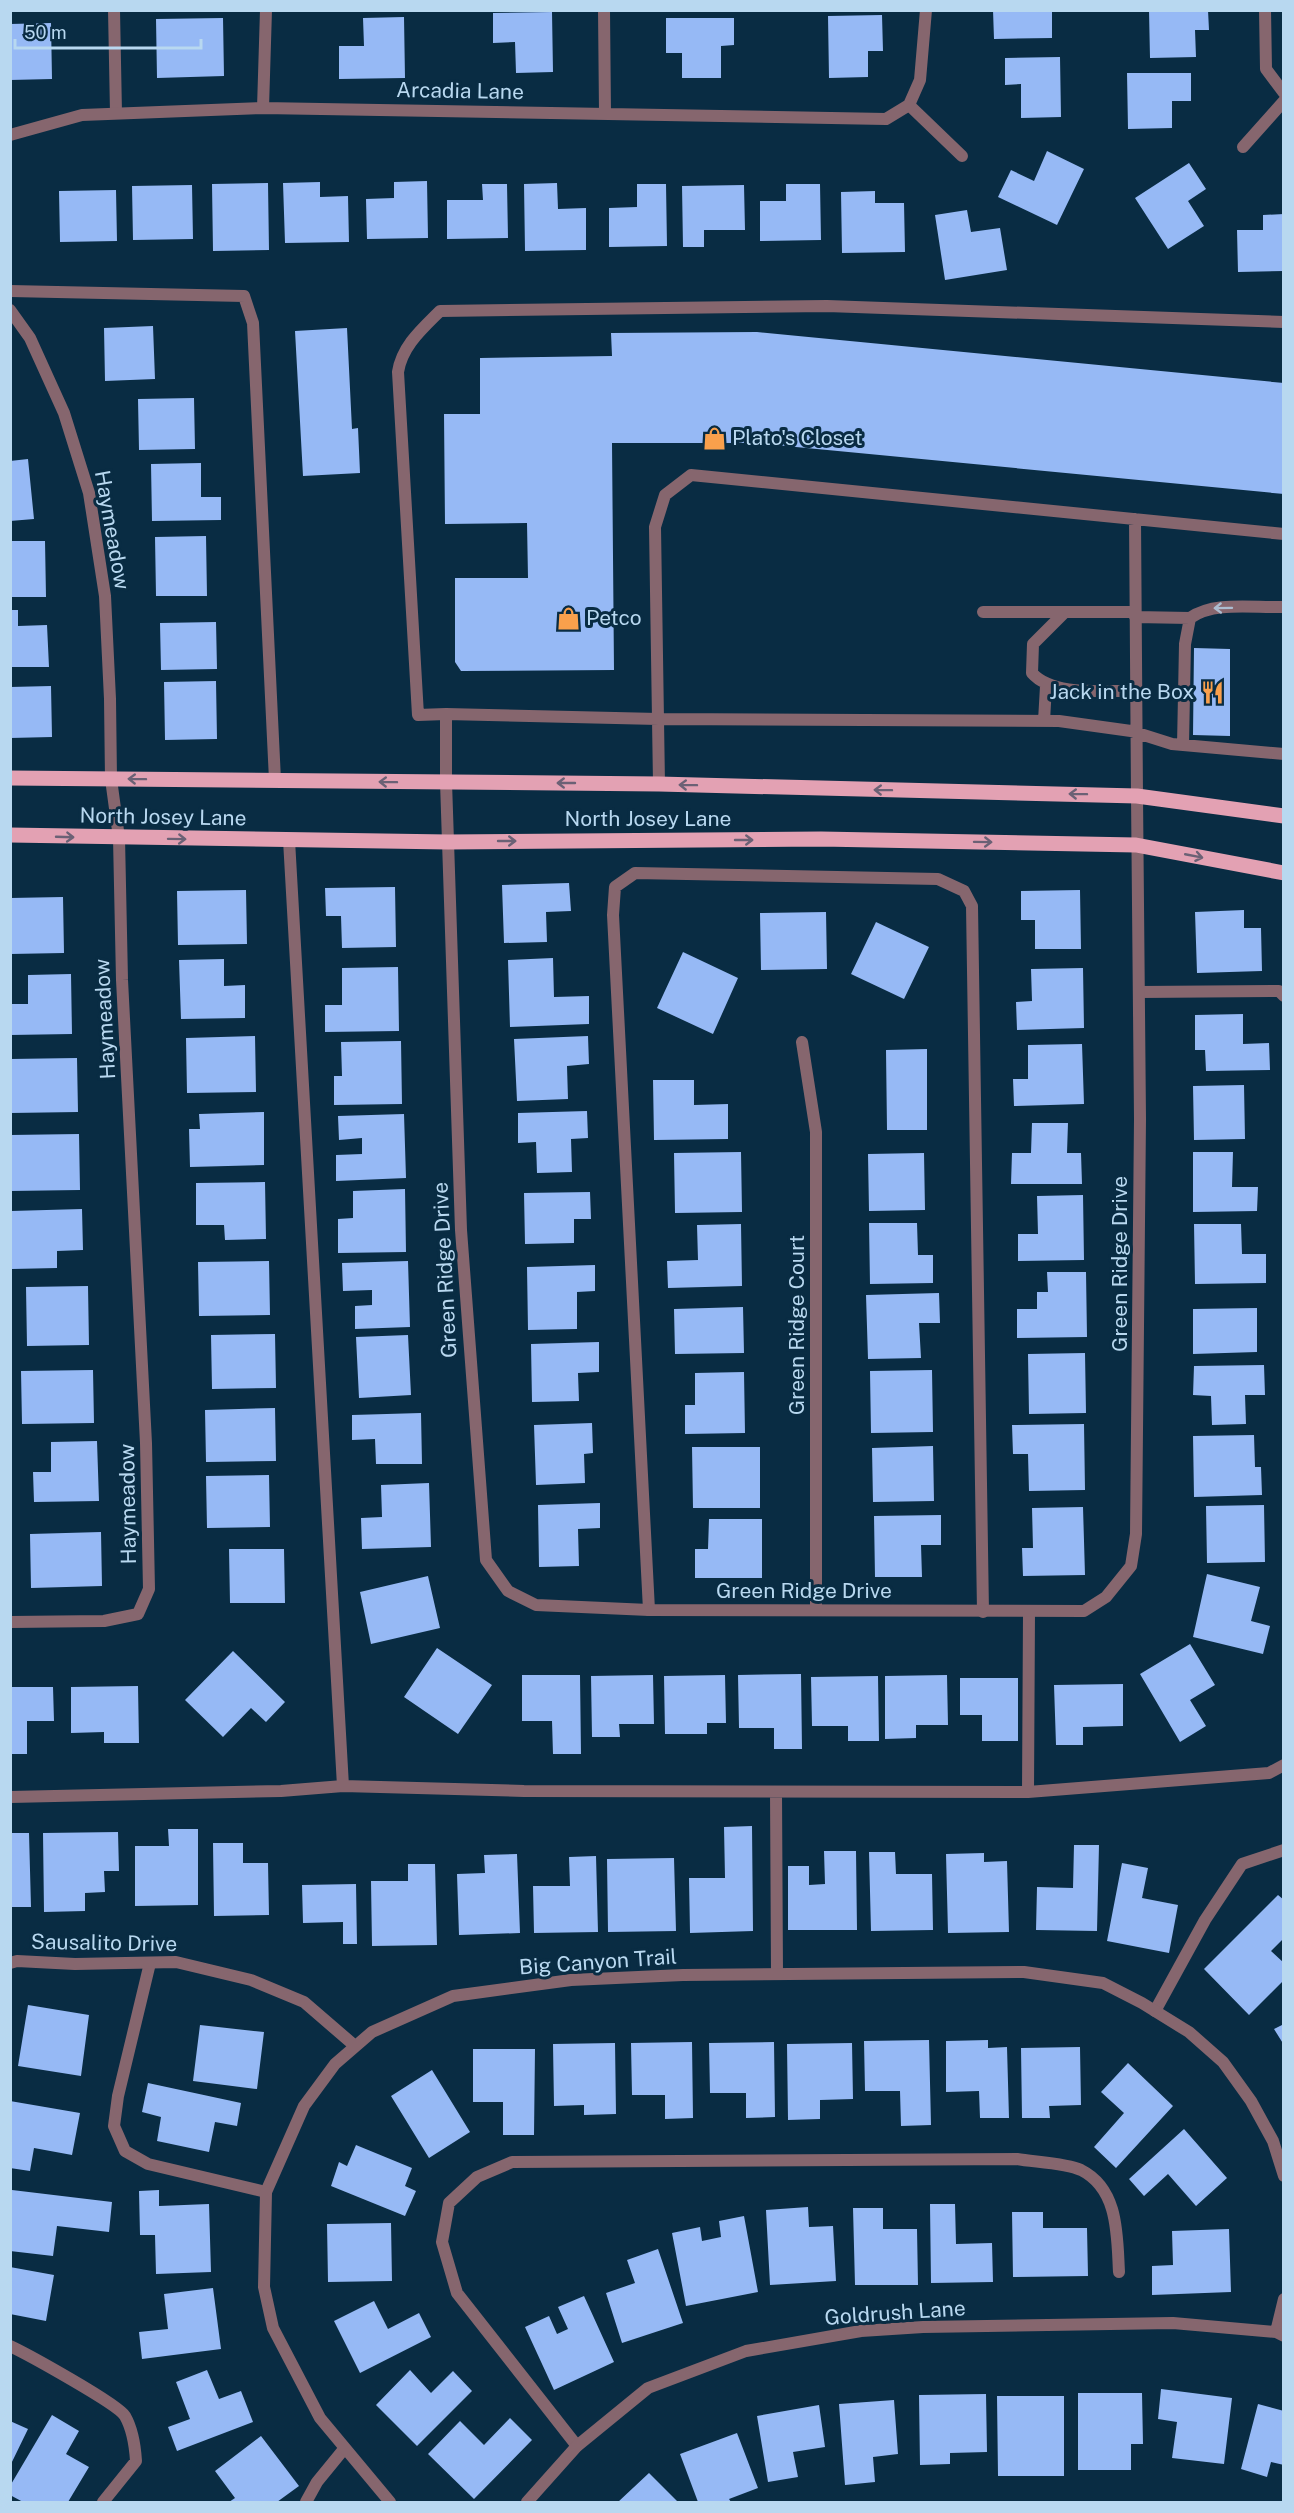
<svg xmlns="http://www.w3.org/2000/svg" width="1294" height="2513" viewBox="0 0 1294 2513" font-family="'Public Sans',sans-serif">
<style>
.building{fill:#96b9f5}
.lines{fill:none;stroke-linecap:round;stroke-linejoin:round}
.service{stroke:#86666e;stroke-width:12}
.minor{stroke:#86666e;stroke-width:12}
.primary{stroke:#e3a1b3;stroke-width:15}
.oneway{stroke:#acbcd0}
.oneway2{stroke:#6b6175}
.labels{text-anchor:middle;stroke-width:6;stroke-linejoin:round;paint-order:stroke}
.street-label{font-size:21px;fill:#b8d8f0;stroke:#092c43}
.poi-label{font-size:21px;fill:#b8d8f0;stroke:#092c43;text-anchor:start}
</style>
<rect width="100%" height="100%" fill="#092c43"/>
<!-- building -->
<path class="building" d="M993,10H1052V38L994,39Z
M1149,10H1208L1209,30H1195L1196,57L1150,58Z
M552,12L553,72L516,73L515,42L493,43V13Z
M882,15L883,51H868V77L829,78L828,16Z
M404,17L405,78L339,79V46H364L363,18Z
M223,18L224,76L157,78L156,19Z
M666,18H734V45L721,46V78H682V53H666Z
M51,23L52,79L10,80V24Z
M1060,57L1061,117L1021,118V84L1005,85V58Z
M1127,73H1191V101H1172V128L1128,129Z
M1047,151L1084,169L1057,225L998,197L1011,170L1034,181Z
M1189,163L1206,189L1188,201L1204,226L1168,249L1135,198Z
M427,181L428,238L367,239L366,199L394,198V182Z
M320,182V197L348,196L349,242L285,243L283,183Z
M268,183L269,250L213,251L212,184Z
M557,183L558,209L586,208V250L525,251L524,184Z
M482,184H507L508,238L447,239V200H483Z
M637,184H666L667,246L609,247V208L637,207Z
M786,184H820L821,240L760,241V201H786Z
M192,185L193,239L133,240L132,186Z
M744,185L745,230H704V247H683L682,186Z
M116,190L117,241L60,242L59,191Z
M875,191V203H904L905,252L842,253L841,192Z
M967,210L971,232L1000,228L1007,270L945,280L935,215Z
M1284,214V271L1238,272L1237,230H1263V215Z
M153,326L155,379L105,381L104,328Z
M347,328L352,429L358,428L360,473L303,476L295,331Z
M757,332L1284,383V494L755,443H612L614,670L461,671L455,662V578H528L527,523L445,524L444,414H480V358L612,356L611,333Z
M194,398L195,449L139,450L138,399Z
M28,459L34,519L10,521V461Z
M201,463V497H221V520L152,521L151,464Z
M206,536L207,596H156L155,537Z
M10,541H45L46,597H10Z
M10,610H18V626L47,625L49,667H10Z
M216,622L217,669L161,670L160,623Z
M1194,648L1230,649V736L1193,735Z
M216,681L217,739L165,740L164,682Z
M51,686L52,737L10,738V687Z
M569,883L571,911L546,912L547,942L504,943L502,885Z
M395,887L396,947L342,948L341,916H326L325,888Z
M246,890L247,944L178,945L177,891Z
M1080,890L1081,949H1035V920H1021V891Z
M63,897L64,953L10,954V898Z
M1244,910V928H1261L1262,971L1197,973L1195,912Z
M826,912L827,969L761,970L760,913Z
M876,922L929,947L904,999L851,974Z
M683,952L738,978L713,1034L657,1008Z
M553,958L554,997L589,996V1024L510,1027L508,960Z
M224,959V986L245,985V1018L181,1019L179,960Z
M398,967L399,1031L325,1032V1005H342V968Z
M1083,968L1084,1028L1017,1030L1016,1002L1032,1001L1031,969Z
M71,974L72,1034L10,1035V1004H28V975Z
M1243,1014V1044L1269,1043L1270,1070L1206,1071L1205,1050H1195V1015Z
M255,1036L256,1092L187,1093L186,1038Z
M588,1036L589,1064L567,1066L568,1099L517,1101L514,1039Z
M401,1041L402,1104L334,1105V1076H342L341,1042Z
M1082,1044L1084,1104L1014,1106L1013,1079H1028V1045Z
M927,1049V1130H887L886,1050Z
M77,1058L78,1112L10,1113V1059Z
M653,1080H694V1105L728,1104V1139L654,1140Z
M1244,1085L1245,1139L1194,1140L1193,1086Z
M587,1111L588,1138L571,1139L572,1172L537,1173L536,1142L518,1143V1113Z
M264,1112V1165L190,1167L189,1129H200L199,1114Z
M404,1114L406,1178L336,1181V1155L362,1154V1138L339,1140L338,1116Z
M1032,1123H1068L1067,1153H1081L1082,1184H1011L1012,1153H1031Z
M79,1134L80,1190L10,1191V1135Z
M741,1152L742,1212L675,1213L674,1153Z
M1193,1152H1233L1232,1187H1258L1257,1211L1193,1212Z
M924,1153L925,1210L869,1211L868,1154Z
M265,1182L266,1239L225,1240L224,1225H196V1183Z
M405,1189L406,1252L338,1253V1219L353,1218V1191Z
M590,1192L591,1219H574V1243L525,1244L524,1193Z
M1083,1195L1084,1260L1018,1261V1234H1038L1037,1196Z
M82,1209L83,1250L57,1251V1268L12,1269L11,1211Z
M869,1223H917L918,1255H933V1283L870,1284Z
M741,1224L742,1286L668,1288L667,1261L698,1260L697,1225Z
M1194,1224H1241L1242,1254H1266V1283L1195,1284Z
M269,1261L270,1315L199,1316L198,1262Z
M408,1261L410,1327L355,1329V1306L372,1305V1290L343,1291L342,1263Z
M595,1265V1291L577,1292V1329L528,1330L527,1267Z
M1047,1272H1086L1087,1337L1017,1338V1309H1037V1292H1048Z
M88,1286L89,1345L27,1346L26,1287Z
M939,1293L940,1323H919L921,1358L868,1359L866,1295Z
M743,1307L744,1353L675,1354L674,1309Z
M1257,1308V1352L1193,1354V1309Z
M275,1334L276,1388L212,1389L211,1335Z
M408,1335L411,1395L359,1398L356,1337Z
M599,1342V1372L578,1373L579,1401L532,1402L531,1344Z
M1085,1353L1086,1413L1029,1414L1028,1354Z
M1264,1365L1265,1395H1245L1246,1424L1212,1425L1211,1396L1193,1395L1194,1366Z
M93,1370L94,1423L22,1424L21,1371Z
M932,1370L933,1432L871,1433L870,1371Z
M744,1372L745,1433L685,1434V1405H695V1373Z
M275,1408L276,1461L206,1462L205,1410Z
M421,1413L422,1464H376L375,1439L352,1440V1415Z
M592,1423L593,1453L584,1454L585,1483L536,1485L534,1425Z
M1084,1424L1085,1490L1029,1491L1028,1454H1013L1012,1425Z
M1254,1435L1255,1467H1261L1262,1495L1194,1497L1193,1436Z
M97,1441L99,1501L34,1502L33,1472H51V1442Z
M933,1446L934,1501L873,1502L872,1448Z
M692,1447H760V1508H693Z
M269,1475L270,1527L207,1528L206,1476Z
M429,1483L431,1547L362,1549L361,1518L382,1517L381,1485Z
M600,1503V1528L578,1529L579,1566L539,1567L538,1505Z
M1264,1505L1265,1562L1207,1563L1206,1506Z
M1083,1507L1085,1575L1023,1576L1022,1548H1033L1032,1508Z
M941,1515V1545H921L922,1577H875L874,1516Z
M709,1519H762V1578H695V1549H708Z
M101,1532L102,1586L31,1588L30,1534Z
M229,1549H284L285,1603H230Z
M1207,1574L1260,1587L1251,1621L1270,1626L1263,1654L1193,1637Z
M428,1576L440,1628L371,1644L360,1592Z
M1190,1644L1215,1685L1190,1700L1206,1726L1180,1742L1140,1674Z
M437,1648L492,1685L458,1734L404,1697Z
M233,1651L285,1702L266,1722L251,1708L223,1737L185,1700Z
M801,1674L802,1749H774V1728H739L738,1675Z
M522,1675H580L581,1754H553L552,1721H522Z
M653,1675L654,1724H619L620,1737H592L591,1676Z
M725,1675L726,1723H707V1734H665L664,1676Z
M947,1675L948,1725H916V1738L885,1739V1676Z
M878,1676L879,1741H848V1726H812L811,1677Z
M960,1678H1018V1741H982V1715H960Z
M1123,1684V1726L1083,1727V1745H1056L1054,1685Z
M138,1686L139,1743H104V1732L71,1733V1687Z
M10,1687H53L54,1721H27V1754H10Z
M752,1826L753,1931L690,1933L689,1878H725L724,1827Z
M168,1829H198V1905L135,1906V1846H169Z
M118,1832L119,1871H104L105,1892L85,1893V1911L44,1912L43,1833Z
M10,1833H29L31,1907H10Z
M213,1843H243V1863H268L269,1915L214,1916Z
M1074,1845H1099L1097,1931L1036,1930L1037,1887L1073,1888Z
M824,1851H856L857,1930H788V1866H809V1885L825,1884Z
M869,1852H895L896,1874H932L933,1930L871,1931Z
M984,1853V1862L1007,1861L1009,1932L948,1933L946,1854Z
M517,1854L520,1933L459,1935L457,1874L485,1873L484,1855Z
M596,1856L598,1932L534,1933L533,1886H570L569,1857Z
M674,1858L676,1931L608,1932L607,1859Z
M1122,1863L1148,1868L1142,1898L1178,1905L1169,1953L1107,1941Z
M408,1864H435L437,1945L372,1946L371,1881H408Z
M356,1884L357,1944H343V1922L303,1923L302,1885Z
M1278,1895L1284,1900V1938L1271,1951L1284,1963V1980L1249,2015L1204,1969Z
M28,2005L89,2015L81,2076L18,2066Z
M1284,2024V2045L1274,2029Z
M200,2025L264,2032L257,2089L193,2081Z
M929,2040L931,2125L901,2126L900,2091H865L864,2041Z
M988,2040V2048L1007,2047L1009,2118H980L979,2091L946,2092V2041Z
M692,2042L693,2118L665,2119V2095H632L631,2043Z
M774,2042L775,2117L746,2118V2093H710L709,2043Z
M615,2043L616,2114L584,2115V2105L554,2106L553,2044Z
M852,2043L853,2099L820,2100V2119L788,2120L787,2044Z
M1080,2047L1081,2105L1049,2106L1050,2118H1022L1021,2048Z
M473,2049H535L534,2135H503V2102H473Z
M1128,2063L1173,2106L1116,2168L1094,2147L1124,2113L1101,2092Z
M432,2070L470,2132L429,2158L391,2096Z
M148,2083L241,2103L237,2126L215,2122L209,2152L157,2141L161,2117L142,2112Z
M10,2101L80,2113L72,2155L34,2148L30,2171L10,2168Z
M1184,2129L1227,2178L1196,2206L1168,2174L1144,2196L1129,2179Z
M356,2145L412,2168L405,2186L416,2191L405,2216L331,2186L339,2162L347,2166Z
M12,2190L112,2202L109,2232L57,2226L53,2256L10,2251Z
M159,2190V2206L209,2204L211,2272L156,2274L155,2235H140L139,2191Z
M930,2204H955L956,2244L992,2243L993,2282L931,2283Z
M808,2207L809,2227L833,2226L836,2281L770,2285L766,2210Z
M853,2208H883V2229H917L918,2285H855Z
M1012,2212H1043V2228H1087L1088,2276L1013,2277Z
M744,2216L758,2292L686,2306L672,2233L700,2227L702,2241L721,2237L719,2221Z
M391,2223L392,2281L328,2282L327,2224Z
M1229,2229L1231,2292L1152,2295V2266L1173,2265L1172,2231Z
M658,2249L683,2323L622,2343L606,2293L635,2283L627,2260Z
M10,2267L54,2275L46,2321L10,2314Z
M213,2288L221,2349L142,2359L139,2332L168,2329L164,2294Z
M584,2296L614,2362L554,2390L525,2327L549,2316L557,2334L568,2329L558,2307Z
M374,2301L388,2329L419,2313L431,2337L360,2373L334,2321Z
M207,2370L219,2399L241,2391L253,2422L177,2451L168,2427L190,2419L176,2382Z
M410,2370L431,2393L453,2371L472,2391L417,2446L376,2405Z
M1161,2389L1232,2398L1224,2464L1172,2458L1177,2422L1158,2419Z
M1078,2393H1142L1143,2444H1131V2470H1078Z
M986,2394L987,2452L950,2453V2464L920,2465L919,2395Z
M997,2396H1064V2476H998Z
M894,2400L898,2454L873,2457L875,2482L845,2485L839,2404Z
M1258,2404L1284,2411V2465L1271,2462L1267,2477L1241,2469Z
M819,2405L825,2447L793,2452L798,2477L768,2482L757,2416Z
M52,2415L79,2431L66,2454L89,2467L68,2502H23L10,2495V2486Z
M510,2418L532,2440L474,2499L428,2454L460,2421L484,2445Z
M10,2421L28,2429L10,2466Z
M737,2433L758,2488L729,2499L731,2502H698L680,2454Z
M261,2436L299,2486L277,2502H229L235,2498L215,2471Z
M649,2473L678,2502H618Z"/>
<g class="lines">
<!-- service -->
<path class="service" d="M114,10L116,113
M10,291L244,296L253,323L275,780
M1135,519L1137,796
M983,612H1135
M1065,612L1033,644L1032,673C1053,697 1105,690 1135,691
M1135,617L1190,618
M446,714L418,715L398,372C402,346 422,329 440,311L827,306L1284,322
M1044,721L1046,686
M1183,745L1185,644L1190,618C1214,601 1253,608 1282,607
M446,782V714L658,719L1059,721L1131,731L1172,744L1284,754
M659,784L655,527L665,495L691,475L1284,534
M289,840L343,1786L524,1791L1028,1792
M1139,992L1279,991L1284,996
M649,1610L613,915L615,887L635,873L938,879L964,891L972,906L983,1612
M1029,1612L1028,1792L1269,1773L1284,1765
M776,1792L777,1974
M10,1797L281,1791L343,1786
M150,1963L118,2096L114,2126L125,2151L148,2164L266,2192
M1155,2011L1205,1920L1242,1864L1284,1850
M10,2346C27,2354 118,2404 125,2416C133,2430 135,2445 136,2461L103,2502
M577,2446L457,2293L442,2242L449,2203L477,2177L512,2162L1017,2159C1034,2162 1066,2163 1081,2170C1119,2189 1117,2236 1119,2272
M306,2502L317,2482L344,2449"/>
<!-- minor -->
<path class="minor" d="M604,10L605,113
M1265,10L1266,69L1284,93
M909,105L962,156
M263,108L266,10
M10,135L82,115L263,108L886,119L909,105L920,80L926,10
M1243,147L1284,101
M10,310L30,338L64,413L89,493L105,596L110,699L111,779L119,838L122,980L146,1443L149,1589L138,1614L104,1621L10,1622
M446,782L461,1230L486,1560L508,1591L536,1605L649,1610L1084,1611L1106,1597L1131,1566L1136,1534L1140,1119L1137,796
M802,1042L816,1132V1609
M10,1963L17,1961L75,1964L176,1962L251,1980L304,2002L355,2046
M1276,2332L1284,2299
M390,2502L320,2418L273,2328L264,2287L266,2192L304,2106L335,2064L372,2032L453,1996L571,1980L683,1975L1024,1972L1103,1983L1142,2003L1189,2032L1223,2062L1251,2101L1273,2141L1284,2176
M527,2502L577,2446L648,2388L746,2351L861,2331L923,2327L1173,2323L1276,2332L1284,2336"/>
<!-- primary -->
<path class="primary" d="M10,778L659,784L1137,796L1284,816
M10,835L448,842L821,839L1136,845L1284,873"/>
</g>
<!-- one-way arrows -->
<defs><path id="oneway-shaft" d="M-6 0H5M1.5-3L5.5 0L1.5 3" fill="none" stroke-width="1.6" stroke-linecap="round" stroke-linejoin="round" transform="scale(1.5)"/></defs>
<use class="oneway" href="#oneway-shaft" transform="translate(1223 608) rotate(179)"/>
<g class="oneway2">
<use href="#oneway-shaft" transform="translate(137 779) rotate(-179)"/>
<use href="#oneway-shaft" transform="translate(388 782) rotate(-179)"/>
<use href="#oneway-shaft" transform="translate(566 783) rotate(-180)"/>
<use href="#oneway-shaft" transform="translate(688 785) rotate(-179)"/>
<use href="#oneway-shaft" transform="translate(883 790) rotate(-179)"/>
<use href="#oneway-shaft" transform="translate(1078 794) rotate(-179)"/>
<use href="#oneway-shaft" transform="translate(65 837) rotate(2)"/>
<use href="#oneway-shaft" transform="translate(177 839) rotate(1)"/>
<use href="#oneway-shaft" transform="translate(744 840)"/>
<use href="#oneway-shaft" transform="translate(507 841)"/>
<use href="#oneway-shaft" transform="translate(983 842) rotate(1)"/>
<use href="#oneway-shaft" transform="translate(1194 856) rotate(11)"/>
</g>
<!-- icons -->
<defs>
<symbol id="shop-bare" viewBox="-9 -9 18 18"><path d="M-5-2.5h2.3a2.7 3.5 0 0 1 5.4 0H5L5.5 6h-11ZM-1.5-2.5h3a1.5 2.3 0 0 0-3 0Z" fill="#f9a04c" stroke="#092c43" stroke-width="2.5" paint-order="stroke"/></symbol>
<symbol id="restaurant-bare" viewBox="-9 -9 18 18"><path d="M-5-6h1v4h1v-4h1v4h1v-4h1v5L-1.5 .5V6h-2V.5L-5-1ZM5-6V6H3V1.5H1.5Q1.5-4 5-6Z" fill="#f9a04c" stroke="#092c43" stroke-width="2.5" paint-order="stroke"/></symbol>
</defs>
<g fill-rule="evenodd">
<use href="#shop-bare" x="698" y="422" width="33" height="33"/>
<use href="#shop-bare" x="552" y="602" width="33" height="33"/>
<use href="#restaurant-bare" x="1196" y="676" width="33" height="33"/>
</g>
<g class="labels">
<!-- street labels -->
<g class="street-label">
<text transform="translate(460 91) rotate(1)" y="7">Arcadia Lane</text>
<text transform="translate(112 530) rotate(80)" y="7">Haymeadow</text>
<text transform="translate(163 817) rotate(1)" y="7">North Josey Lane</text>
<text x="648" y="826">North Josey Lane</text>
<text transform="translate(105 1019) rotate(-93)" y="7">Haymeadow</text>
<text transform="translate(1120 1264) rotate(-90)" y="7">Green Ridge Drive</text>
<text transform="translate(445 1270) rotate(-93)" y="7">Green Ridge Drive</text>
<text transform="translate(797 1325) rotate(-90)" y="7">Green Ridge Court</text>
<text transform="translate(128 1504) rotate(-91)" y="7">Haymeadow</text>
<text x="804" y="1598">Green Ridge Drive</text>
<text transform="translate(104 1943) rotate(1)" y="7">Sausalito Drive</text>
<text transform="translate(598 1962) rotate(-4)" y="7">Big Canyon Trail</text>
<text transform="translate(895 2313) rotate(-4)" y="7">Goldrush Lane</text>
</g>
<!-- poi labels -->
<g class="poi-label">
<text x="732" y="445">Plato's Closet</text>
<text x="586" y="625">Petco</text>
<text x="1194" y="699" text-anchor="end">Jack in the Box</text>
</g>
</g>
<!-- border -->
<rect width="1294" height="2513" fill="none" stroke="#b8d8f0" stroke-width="24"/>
<!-- scale -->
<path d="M15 39v9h186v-9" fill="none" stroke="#b8d8f0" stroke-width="3"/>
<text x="24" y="39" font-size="18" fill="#b8d8f0" stroke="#092c43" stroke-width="4.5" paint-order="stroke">50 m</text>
</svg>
